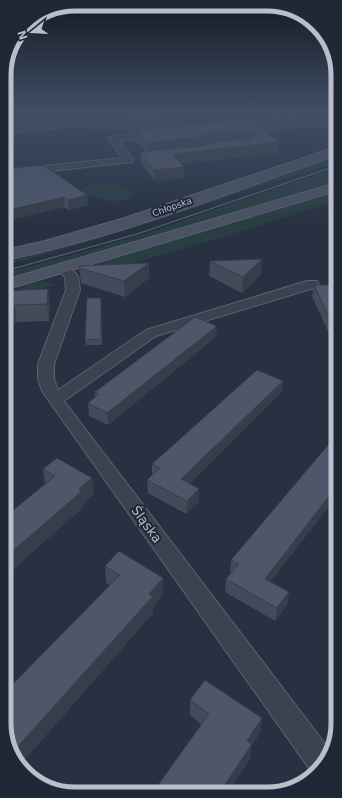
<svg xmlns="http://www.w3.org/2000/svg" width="342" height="798" viewBox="0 0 342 798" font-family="'DejaVu Sans',sans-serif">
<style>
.green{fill:#293e43}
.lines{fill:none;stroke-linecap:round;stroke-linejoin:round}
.minor-casing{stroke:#5a616f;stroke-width:2}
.secondary-casing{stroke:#5a616f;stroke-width:2}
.minor{fill:#3b4351;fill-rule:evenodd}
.secondary{fill:#4a5264;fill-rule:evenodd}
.tram{stroke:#5e6778;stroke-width:1}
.wall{fill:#434b5b}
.shaded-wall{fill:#373d4a}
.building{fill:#4e576a;stroke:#373d4a}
.labels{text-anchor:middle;stroke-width:4;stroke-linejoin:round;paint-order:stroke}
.far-street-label{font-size:9px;fill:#b9becb;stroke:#202837}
.near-street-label{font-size:13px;fill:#b9becb;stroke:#202837}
.rim{fill:none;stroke:#b9becb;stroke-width:5}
</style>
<rect width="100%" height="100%" fill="#273142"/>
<!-- green -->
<path class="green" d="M4,112H61L63,114L4,120Z
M336,146V148L119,221L80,230L79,229L115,220Z
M336,155V162C225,196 117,237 5,265V262L78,243Z
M336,168V183L5,281V273L83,252L153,231Z
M112,183L124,187L132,191V198C123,200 114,202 106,200C99,198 94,195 87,195L83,191L84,187L95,184Z
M336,191V201L230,235L86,277L96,265L110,259Z
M43,282L55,285L5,297V295L33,283Z"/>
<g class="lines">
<defs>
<path id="minor" d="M235,112H244L259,124L255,127H239L238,125L239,123L247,122Z
M110,117L113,118L114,120L113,122L4,133V127Z
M158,131L162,134L161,136L119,141L134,160L132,162L5,176V170L122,158L109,139L110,137Z
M63,265L68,266L78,276L80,290L54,364V379L58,390L146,330L307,281H317L319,284L317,287L156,336L64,401L329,749L321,770L313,774L42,391L38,379V364L66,290L65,277L57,269L58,266Z"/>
<path id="secondary" d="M336,147V155C227,194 118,237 5,260V250L45,241L125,218Z
M336,183V191L5,290V280Z"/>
</defs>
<!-- minor casing -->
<use href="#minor" class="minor-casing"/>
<!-- secondary casing -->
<use href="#secondary" class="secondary-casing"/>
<!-- minor -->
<use href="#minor" class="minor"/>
<!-- secondary -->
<use href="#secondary" class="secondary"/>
<!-- tram -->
<path class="tram" d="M5,271L137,234L336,166"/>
</g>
<!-- wall -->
<path class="wall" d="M78,112H244L243,120L256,118L246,112H336V125L266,132L278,153L181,164L184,167L183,178L154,181L141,163L140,152L145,151L136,141V132L129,133L125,128L91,131L88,126L87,118H82Z
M4,169L87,195L88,205L69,210L64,207L10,220L5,215Z
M210,261L261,274L242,293L209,276Z
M79,266L149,278L125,297L81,283Z
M314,285L336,286L337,349H336L312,296Z
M5,291L50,305L49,321L17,322L9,327L5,324Z
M101,298L102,345H86L85,340Z
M216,337L108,425L89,416L88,403L95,398V392Z
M283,381L281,393L189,484L199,489V502L186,514L148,493L147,480L152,475V464Z
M43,469L92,478L94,494L84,503V507L45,484Z
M231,560L289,592L287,605L275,621L225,592L226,579L231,573H230Z
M105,566L163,594L153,607V613L20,765L6,741L110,585L106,583Z
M190,700L262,718L260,733L251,746L250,759L228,792H153L202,725L190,715Z"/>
<!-- shaded-wall -->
<path class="shaded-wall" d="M82,112H158L87,115V118H82Z
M230,112H244L243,121L136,130V132L129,133V122Z
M258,112H319L257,119Z
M336,115V125L256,133L254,123Z
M125,117V128L91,131V120Z
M253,130L252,140L147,154V143L210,133Z
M279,142L278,153L172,165L173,154Z
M184,167L183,178L154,181V170Z
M87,195L88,205L69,210L68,200Z
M64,197V207L10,220L9,210Z
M262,259L261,274L242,293L243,277Z
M149,263V278L125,297L124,281Z
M48,289L50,305L49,321L47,304Z
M15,305L17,322L9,327L6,311Z
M217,326L216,337L108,425L107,413Z
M283,381L281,393L180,492L181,479Z
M92,478L94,494L84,503V507L6,576V557Z
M337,486V496L263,592L265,579Z
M199,489V502L186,514L187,501Z
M163,578V594L153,607V613L20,765L13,752Z
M289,592L287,605L275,621L277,608Z
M262,718L260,733L251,746L250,759L228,792H220L247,741Z"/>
<!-- building -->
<path class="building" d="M125,112H230L129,122L125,117L91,120L87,115Z
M302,112H336V115L254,123L279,142L173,154L184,167L154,170L140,152L201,146L213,142L250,138L254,136L256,132L253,130L210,133L199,137L147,143L136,130L256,118Z
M43,165L87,195L68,200L64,197L9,210L5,206L4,169Z
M262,259L243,277L210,261Z
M149,263L124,281L79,268V266Z
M314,285H336V286L337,335Z
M48,289L47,304L15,305L6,311L5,310V291Z
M87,298H101V339L85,340Z
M195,317L217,326L107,413L88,403L99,394L95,392Z
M257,370L283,381L181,479L199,489L187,501L147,480L160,468L152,464Z
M334,438L337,439V486L265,579L289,592L277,608L226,579L239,564L231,560Z
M57,458L92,478L79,489L82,491L6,557V516L55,476L43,469Z
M119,551L163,578L149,594L153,596L13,752L6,741V691L120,575L105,566Z
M205,680L262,718L247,741L252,744L220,792H153L209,714L190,700Z"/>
<!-- sky -->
<linearGradient id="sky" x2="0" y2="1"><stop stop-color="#151b24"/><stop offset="0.5" stop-color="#414e65"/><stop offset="1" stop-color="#414e65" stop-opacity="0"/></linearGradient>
<rect width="342" height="223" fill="url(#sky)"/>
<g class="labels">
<!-- far-street labels -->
<g class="far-street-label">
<text transform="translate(172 207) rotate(-19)" y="3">Chłopska</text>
</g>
<!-- near-street labels -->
<g class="near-street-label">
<text transform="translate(147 524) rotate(54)" y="5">Śląska</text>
</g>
</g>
<!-- crop -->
<path d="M0 0H342V798H0ZM75 11H267A64 64 0 0 1 331 75V723A64 64 0 0 1 267 787H75A64 64 0 0 1 11 723V75A64 64 0 0 1 75 11Z" fill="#202837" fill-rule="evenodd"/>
<path class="rim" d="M75 11H267A64 64 0 0 1 331 75V723A64 64 0 0 1 267 787H75A64 64 0 0 1 11 723V75A64 64 0 0 1 75 11Z"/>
<!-- north arrow -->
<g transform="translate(32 32) rotate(252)" stroke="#202837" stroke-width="3" paint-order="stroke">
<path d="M0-3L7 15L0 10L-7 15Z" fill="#b9becb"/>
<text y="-6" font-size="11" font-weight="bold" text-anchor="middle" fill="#b9becb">N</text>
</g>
</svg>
